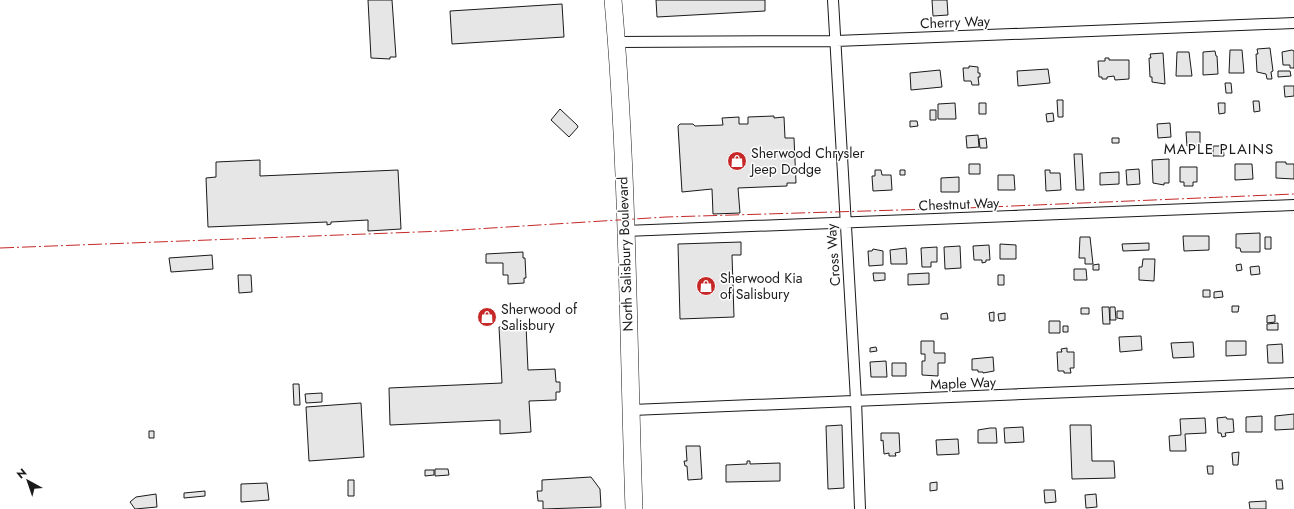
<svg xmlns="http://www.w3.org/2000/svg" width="1294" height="509" viewBox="0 0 1294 509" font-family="Jost,sans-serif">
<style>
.building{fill:#e6e6e6;stroke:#1a1a1a}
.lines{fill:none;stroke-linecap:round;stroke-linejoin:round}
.minor-casing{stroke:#1a1a1a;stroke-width:12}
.primary-casing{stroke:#1a1a1a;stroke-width:18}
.minor{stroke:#fff;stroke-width:10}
.primary{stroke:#fff;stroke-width:17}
.power{stroke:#c62828;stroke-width:1;stroke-dasharray:14 3 2 3;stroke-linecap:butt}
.labels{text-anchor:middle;stroke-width:3;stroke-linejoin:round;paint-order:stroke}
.street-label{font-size:14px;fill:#1a1a1a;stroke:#fff}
.poi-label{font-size:14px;fill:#1a1a1a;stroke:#fff;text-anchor:start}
.neighbourhood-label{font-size:15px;letter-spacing:1px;fill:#1a1a1a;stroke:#fff}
</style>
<rect width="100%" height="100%" fill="#fff"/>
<!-- building -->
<path class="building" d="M368,0H392L396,57H390V59L371,58Z
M656,0H765V11L657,17Z
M932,0H947L948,15L933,16Z
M562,4L564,37L452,44L450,11Z
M1270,48L1273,71L1271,72L1272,79H1267L1266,74L1257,72L1256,54H1258L1257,49Z
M1230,50H1242L1244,73H1229Z
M1292,50L1294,51V68H1290V65H1283L1282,52Z
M1215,51L1216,56H1217L1218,74L1203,75V52Z
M1177,52H1189L1192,76H1176Z
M1163,53L1165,84L1152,82V77H1150L1149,58H1151L1150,54Z
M1105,58H1109V60H1129V79L1115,80L1114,76L1107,77V79H1102V77H1099L1098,61H1105Z
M969,66L978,67V73H980V77H978L979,85H972L971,81H964L963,68H969Z
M1048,69L1050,83L1018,86L1017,71Z
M940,70L942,87L911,90L910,73Z
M1278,71H1290L1291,76L1278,77Z
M1225,83H1231L1232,93H1226Z
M1284,86H1294V96L1285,97Z
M1057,100H1063V117H1058Z
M1253,101H1259L1260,111L1254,112Z
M955,103L956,119H938V104Z
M979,103H986V114H979Z
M1218,103H1225V113L1219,114Z
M560,109L577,125L578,127L569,137L551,120Z
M930,110H936V120H930Z
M1053,113L1054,121L1047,122L1046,114Z
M774,116V118L784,117L785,138H794L796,183H787V186L738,188L740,213L713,214L712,189L682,192L678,126L680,124H693L695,126L723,125L722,118L739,117V124H748V117Z
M910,121H917L918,126L910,127Z
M1170,123L1171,137L1158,138L1157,124Z
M1186,132H1200V145L1187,146Z
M978,135L979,147L967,148L966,136Z
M986,138L987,148H980L979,139Z
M1112,138H1119V143H1112Z
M1213,146H1223L1224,156H1213Z
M1074,154H1082L1084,190H1076Z
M1169,159V183H1164V185L1153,183L1152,160Z
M260,160V176L398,170L401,229L368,231V220L331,222V224L327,225V222L208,227L206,178L216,177V162Z
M1276,162H1286V164H1294V179L1276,178Z
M969,164H980V174H969Z
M1235,164H1252L1253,179L1235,180Z
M1180,167H1197V182H1193V186H1184V182H1180Z
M1139,169L1140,184L1127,185L1126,170Z
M875,170H881L882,175H891L892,190L873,191L872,176H875Z
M900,170H905V175H900Z
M1045,170H1050V173H1060L1061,190L1046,191Z
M1119,172V184L1100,185V173Z
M998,175H1014L1015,190H998Z
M959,177V192H941V178Z
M1260,233V252H1241L1240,248H1236V234Z
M1183,236H1209V250L1184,251Z
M1080,237H1090L1093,264H1085V258H1079Z
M1265,237H1271V249H1265Z
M741,242V255H732L734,317L680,319L678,244Z
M1149,243V250L1123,251L1122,244Z
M1000,244L1016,245V259H1000Z
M989,245L990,260H986V262L982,263V260H974L973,246Z
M960,246L961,268L945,269L944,247Z
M937,247V262H931V267H922L921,248Z
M906,248L907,264H891L890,250Z
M873,249L883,251V265L869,266L868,251H872Z
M523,252V258H525L526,278H524V283L508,284V275H503V263H486V254Z
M212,255L213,269L171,272L169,258Z
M1143,259H1155L1154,281L1139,280V267H1142Z
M1099,264V270H1093V265Z
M1241,264L1242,270L1237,271L1236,265Z
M1259,266L1260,274L1251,275L1250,267Z
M1074,269H1086L1087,280H1074Z
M873,273H885V280L874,281Z
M929,273V284L908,285V274Z
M238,275H251L252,292L239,293Z
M998,275H1004V285H998Z
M1203,290H1210V297H1203Z
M1222,291L1223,297L1214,298V292Z
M1232,306H1239L1238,312H1232Z
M1102,307H1109L1110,324H1103Z
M1110,307H1115L1116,320H1110Z
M1081,308H1089V314H1081Z
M1117,311H1123V319L1117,318Z
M994,312V321H990L989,313Z
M947,313L948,319H941V314Z
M1005,313V320L999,321L998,314Z
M1275,315V322L1267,323V316Z
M1049,321H1060V333H1049Z
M1278,323V330H1267V324Z
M526,325L528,370L555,369L556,382H560V392H556V400L529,401L531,432L500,434V420L390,425L389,388L502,383L499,327Z
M1063,326H1068V332H1063Z
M1141,336L1142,350L1120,352L1119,337Z
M921,341H934V353H945V363H938V376L922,375V361H925V354H921Z
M1226,341H1246V355L1226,356Z
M1193,342L1194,357L1173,358L1171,343Z
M1282,344L1283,363H1268L1267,345Z
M876,347L877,351L870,352V348Z
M1067,348V352H1074V368H1070L1071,373H1064V371H1058L1057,352H1062L1061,349Z
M993,357L994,371L983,373V372H978V370H972V359Z
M886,361L887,377H871L870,362Z
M892,363H906V376H892Z
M293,384H299L300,405H294Z
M322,393V402L306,403L305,394Z
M361,403L364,457L309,461L306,407Z
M1294,414V429L1275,430V416Z
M1262,416V432H1246V417Z
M1226,417L1227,419H1233L1234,432L1225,433L1226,436L1222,437L1221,433H1218L1217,418Z
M1205,418L1206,433L1185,434L1186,451H1170L1169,436L1181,435L1180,419Z
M842,425L844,488L828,489L826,426Z
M1070,425H1091L1092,461H1114L1115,478L1072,479Z
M1023,427L1024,442L1005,443L1004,428Z
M990,428H996L997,443H978V430Z
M149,431H154V438H149Z
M881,433H899L900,452L895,453L896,456H889V453L884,454L883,440L881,441Z
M958,439L959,454L937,455L936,440Z
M686,446H700L702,479L688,480L687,466H685L684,461H687Z
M1239,452L1238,465H1233L1232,453Z
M747,461H750V464L780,463V481L726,482V465L747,464Z
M1207,466H1213V474H1208Z
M435,469H448L449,475L435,476Z
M425,470H434V475L425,476Z
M591,477L600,489L601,507L543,509V501H538L537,491H542V480Z
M348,480H354V496H348Z
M1276,480H1282L1283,489H1277Z
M937,482V490L930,491V483Z
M267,483L269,500L241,502V484Z
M1044,490H1055L1056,502L1045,503Z
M205,491V496L184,498V493Z
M156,494L157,507L135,509L130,502L136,497Z
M1096,494L1097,507L1086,508L1085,495Z
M1266,501V509H1250L1249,502Z"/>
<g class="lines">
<defs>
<path id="minor" d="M833,0L856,400L860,509
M617,42L836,41L1294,23
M625,231L1294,205
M632,410L1294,383"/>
<path id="primary" d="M613,0C628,169 628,340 634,509"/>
</defs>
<!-- minor casing -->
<use href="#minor" class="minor-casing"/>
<!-- primary casing -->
<use href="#primary" class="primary-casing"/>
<!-- minor -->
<use href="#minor" class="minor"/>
<!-- primary -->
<use href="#primary" class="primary"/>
<!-- power -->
<path class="power" d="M0,248L444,231L666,217L966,208L1294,194"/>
</g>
<!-- icons -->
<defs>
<symbol id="shop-disc" viewBox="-11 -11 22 22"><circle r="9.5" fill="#c62828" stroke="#fff"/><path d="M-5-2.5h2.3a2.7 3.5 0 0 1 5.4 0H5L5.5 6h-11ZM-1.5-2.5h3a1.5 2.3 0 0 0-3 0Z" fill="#fff"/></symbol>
</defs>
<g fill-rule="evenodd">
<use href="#shop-disc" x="726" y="150" width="22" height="22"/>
<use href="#shop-disc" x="695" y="275" width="22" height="22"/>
<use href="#shop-disc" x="476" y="306" width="22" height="22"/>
</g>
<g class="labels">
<!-- street labels -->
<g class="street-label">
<text transform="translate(955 22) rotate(-2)" y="5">Cherry Way</text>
<text transform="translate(959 204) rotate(-2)" y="5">Chestnut Way</text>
<text transform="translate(625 254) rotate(-92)" y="5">North Salisbury Boulevard</text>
<text transform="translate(833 255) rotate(-94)" y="5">Cross Way</text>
<text transform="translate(963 383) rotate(-2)" y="5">Maple Way</text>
</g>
<!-- poi labels -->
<g class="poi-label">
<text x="751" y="158">Sherwood Chrysler<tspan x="751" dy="16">Jeep Dodge</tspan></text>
<text x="720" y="283">Sherwood Kia<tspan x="720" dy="16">of Salisbury</tspan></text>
<text x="501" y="314">Sherwood of<tspan x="501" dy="16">Salisbury</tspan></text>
</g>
<!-- neighbourhood labels -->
<g class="neighbourhood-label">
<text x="1219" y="154">MAPLE PLAINS</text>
</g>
</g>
<!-- north arrow -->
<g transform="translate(28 481) rotate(320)" stroke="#ffffff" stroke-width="3" paint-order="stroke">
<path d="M0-3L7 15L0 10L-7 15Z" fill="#1a1a1a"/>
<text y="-6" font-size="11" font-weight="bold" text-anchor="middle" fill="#1a1a1a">N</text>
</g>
</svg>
